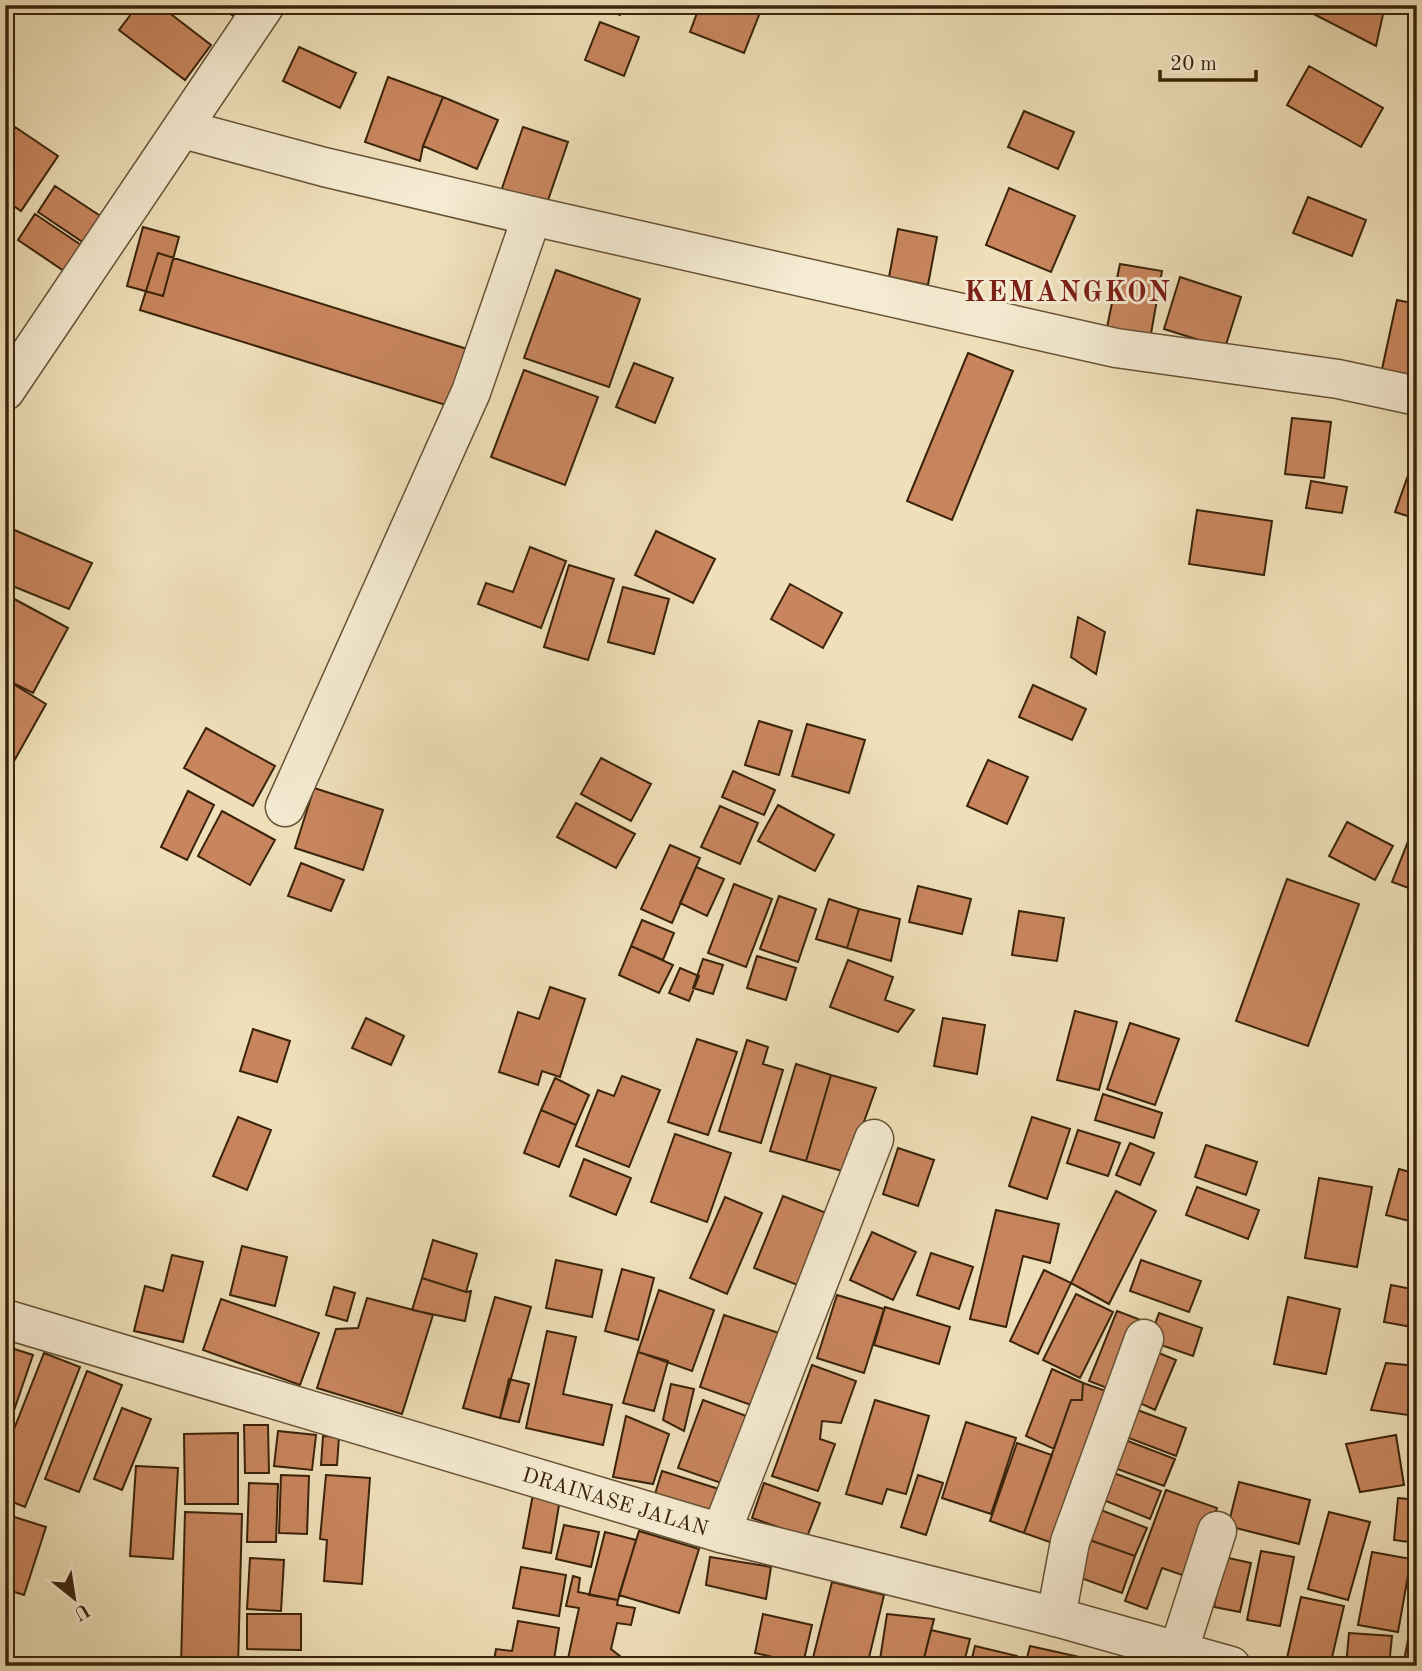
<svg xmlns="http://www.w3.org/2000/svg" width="1422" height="1671" viewBox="0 0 1422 1671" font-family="'Old Standard TT',serif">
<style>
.building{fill:#c9865e;stroke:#3a230a;stroke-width:2}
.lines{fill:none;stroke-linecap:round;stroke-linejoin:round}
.minor-casing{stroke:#675236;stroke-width:41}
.minor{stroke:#f5ebd2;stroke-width:38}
.labels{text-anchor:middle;stroke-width:6;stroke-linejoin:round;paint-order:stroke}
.street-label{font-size:21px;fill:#3a230a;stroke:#f5ebd2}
.district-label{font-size:28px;font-weight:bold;letter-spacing:2px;fill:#7a1f14;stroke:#f5ebd2}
</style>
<rect width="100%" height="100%" fill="#efe0ba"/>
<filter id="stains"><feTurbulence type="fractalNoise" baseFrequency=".00286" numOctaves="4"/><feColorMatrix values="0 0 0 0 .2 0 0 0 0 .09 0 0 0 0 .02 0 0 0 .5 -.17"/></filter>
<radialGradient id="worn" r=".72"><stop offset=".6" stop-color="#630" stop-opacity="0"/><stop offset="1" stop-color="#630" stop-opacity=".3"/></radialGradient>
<!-- building -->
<path class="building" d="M138,5H159L211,45L185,80L119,30Z
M217,5H242L235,17Z
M593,5H624L620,15Z
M700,5H763L744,53L690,32Z
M1304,5H1385L1376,46L1302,8Z
M600,22L639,37L624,76L585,60Z
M299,47L356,73L340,108L283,81Z
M1309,66L1383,108L1361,147L1287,105Z
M388,77L443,97L423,146L420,161L365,142Z
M443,97L498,120L477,169L423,146Z
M1024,111L1074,132L1058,169L1008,147Z
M15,127L58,156L21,211L5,200V141Z
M523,127L568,142L544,212L499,197Z
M55,186L102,217L84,243L38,212Z
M1009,188L1075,216L1051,272L986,245Z
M1308,197L1366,220L1352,256L1293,233Z
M35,214L81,245L64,271L18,240Z
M143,227L179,237L163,296L127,286Z
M898,229L937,237L928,285L889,277Z
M158,253L467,349L449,406L140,310Z
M1120,264L1162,271L1149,345L1105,337Z
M556,270L640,299L609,387L524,358Z
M1180,277L1241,297L1225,348L1164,329Z
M1397,300L1417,304V391L1379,383Z
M968,353L1013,371L952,520L907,501Z
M634,363L673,378L655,423L616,407Z
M524,370L598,397L565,485L491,457Z
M1292,418L1331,422L1324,478L1285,474Z
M1417,450V519L1395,512Z
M1311,481L1347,487L1342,513L1306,508Z
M1197,510L1272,521L1264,575L1189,564Z
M5,526L92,563L69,609L5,583Z
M656,531L715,559L693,603L635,575Z
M530,547L566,561L541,628L478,604L486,583L513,592Z
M569,565L614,579L588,660L544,647Z
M790,584L842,613L823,648L771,619Z
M623,587L669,599L654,654L608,642Z
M5,594L68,628L33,693L5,679Z
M1078,617L1105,632L1096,674L1071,657Z
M5,679L46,704L9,770L5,768Z
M1033,685L1086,709L1072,740L1019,717Z
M759,721L792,731L779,775L745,765Z
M807,724L865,740L849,793L792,776Z
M206,728L275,766L253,806L184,768Z
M601,758L651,784L631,821L581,794Z
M988,760L1028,777L1007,824L967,806Z
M733,771L775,790L764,815L722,797Z
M314,788L383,810L363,870L295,848Z
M188,791L214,805L187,860L161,847Z
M576,803L635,834L616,868L557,837Z
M778,805L834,835L815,871L758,841Z
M720,806L758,823L740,864L701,847Z
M222,811L275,840L250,885L198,856Z
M1347,822L1393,846L1375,880L1329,856Z
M1413,829L1417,830V891L1392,882Z
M670,845L700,858L672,923L641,909Z
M301,863L344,880L331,911L288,896Z
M696,867L724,879L707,916L680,903Z
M1287,879L1359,904L1308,1046L1236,1021Z
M734,884L772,899L746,967L708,953Z
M918,886L971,899L962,934L909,922Z
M779,896L816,909L798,962L760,949Z
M829,899L859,909L847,948L816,939Z
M859,909L900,919L891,961L847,948Z
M1019,911L1064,918L1057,961L1012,955Z
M642,920L674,933L663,960L631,946Z
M631,946L673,965L659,993L619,975Z
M757,956L796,968L786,1000L747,988Z
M703,959L723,965L713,994L693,988Z
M848,960L893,977L885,1000L914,1010L898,1032L830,1007Z
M680,968L699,976L689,1001L669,993Z
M550,987L585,999L560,1077L542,1071L538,1085L499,1072L518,1012L539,1019Z
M1075,1011L1117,1022L1099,1090L1057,1080Z
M366,1018L404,1036L391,1065L352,1048Z
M943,1018L985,1025L977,1074L934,1066Z
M1130,1023L1179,1039L1155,1105L1107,1089Z
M253,1029L290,1041L277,1082L240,1071Z
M697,1039L737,1052L708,1135L668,1122Z
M747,1040L768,1047L763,1064L783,1070L761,1143L719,1131Z
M796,1064L831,1075L806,1161L770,1151Z
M831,1075L876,1088L846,1172L806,1161Z
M622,1076L660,1090L629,1167L576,1146L598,1090L614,1096Z
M555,1078L589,1095L576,1125L541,1110Z
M1103,1094L1162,1113L1154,1138L1095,1120Z
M541,1110L576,1125L559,1167L524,1153Z
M238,1117L271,1130L247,1190L213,1176Z
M1032,1117L1070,1129L1047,1199L1009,1186Z
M1078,1130L1120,1143L1108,1176L1067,1163Z
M675,1134L731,1153L707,1222L651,1202Z
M1130,1143L1154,1153L1140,1185L1116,1175Z
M1206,1145L1257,1162L1246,1195L1195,1177Z
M898,1148L934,1160L918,1206L883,1194Z
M584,1159L631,1178L616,1215L570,1196Z
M1399,1169L1417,1174V1223L1386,1215Z
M1319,1178L1372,1187L1357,1267L1305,1258Z
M1197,1187L1259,1210L1248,1239L1186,1215Z
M1116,1191L1156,1211L1109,1304L1071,1283Z
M783,1196L829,1214L800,1286L754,1268Z
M725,1197L762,1213L727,1294L690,1278Z
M996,1210L1059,1224L1050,1263L1023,1256L1006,1327L970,1319Z
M872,1232L916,1252L893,1300L850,1280Z
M433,1240L477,1254L466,1292L422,1278Z
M242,1246L287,1257L275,1306L230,1295Z
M931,1253L973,1267L959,1309L917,1295Z
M172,1255L203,1262L183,1342L134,1331L145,1286L163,1291Z
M556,1260L602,1270L592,1317L546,1308Z
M1141,1260L1201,1281L1189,1312L1130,1291Z
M622,1269L654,1278L638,1340L605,1331Z
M1044,1270L1071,1283L1038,1354L1010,1341Z
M422,1278L466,1292L471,1291L465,1321L412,1310Z
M1391,1285L1417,1290V1328L1384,1322Z
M334,1287L355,1293L347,1321L326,1315Z
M659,1290L714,1310L692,1371L638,1352Z
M1076,1294L1113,1312L1080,1378L1043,1360Z
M837,1295L884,1309L864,1373L817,1358Z
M495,1297L531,1307L500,1418L463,1408Z
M1288,1297L1340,1309L1326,1374L1274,1364Z
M367,1298L433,1315L402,1414L317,1388L336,1329L358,1328Z
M221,1299L319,1333L300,1385L203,1350Z
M885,1307L950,1327L939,1364L874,1345Z
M1117,1311L1141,1320L1112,1390L1089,1381Z
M1159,1313L1202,1328L1193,1356L1149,1341Z
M724,1315L779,1333L754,1406L700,1387Z
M547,1331L576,1337L563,1394L612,1405L603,1445L526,1428Z
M5,1346L33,1355L11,1419L5,1418Z
M1154,1351L1176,1360L1155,1410L1133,1400Z
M638,1352L668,1361L654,1411L623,1403Z
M44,1353L80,1367L25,1507L5,1499V1452Z
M1386,1363L1417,1366V1387L1408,1415L1371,1410Z
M812,1365L856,1381L841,1423L822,1421L820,1439L835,1444L818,1491L772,1476Z
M1052,1369L1083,1383L1082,1400H1071L1054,1449L1026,1436Z
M87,1371L122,1385L79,1492L45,1479Z
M509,1379L529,1384L519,1422L500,1418Z
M1083,1383L1115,1394L1061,1546L1024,1533L1071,1400H1082Z
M671,1384L694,1389L684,1431L663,1420Z
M703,1400L752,1418L727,1485L678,1468Z
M875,1400L929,1416L906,1494L887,1489L882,1504L846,1494Z
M122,1408L151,1419L122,1490L94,1479Z
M1132,1408L1186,1428L1176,1456L1121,1435Z
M626,1416L669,1434L653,1484L613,1477Z
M966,1422L1016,1438L991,1514L942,1498Z
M244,1425H268L269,1473H245Z
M278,1431L316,1435L312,1470L274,1466Z
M238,1433V1504H185L184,1434Z
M1396,1435L1404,1485L1360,1492L1346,1444Z
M323,1436L339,1437L337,1465H321Z
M1120,1438L1175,1459L1164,1486L1109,1466Z
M1017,1443L1052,1455L1024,1533L990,1521Z
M136,1466L178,1468L173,1559L130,1556Z
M1106,1470L1161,1491L1150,1519L1096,1497Z
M662,1471L725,1491L718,1514L655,1494Z
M281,1475L309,1476L307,1534L279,1533Z
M326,1475L370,1478L362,1584L324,1581L327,1540L320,1539Z
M918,1475L943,1483L926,1535L901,1527Z
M1239,1482L1310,1500L1299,1544L1228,1526Z
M249,1483L278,1484L276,1542H247Z
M764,1483L820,1503L807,1537L752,1518Z
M1166,1490L1217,1508L1191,1578L1162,1568L1147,1609L1125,1601Z
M533,1494L560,1499L551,1553L523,1548Z
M1398,1498L1417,1500V1543L1394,1540Z
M1093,1507L1147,1528L1135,1556L1084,1538Z
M185,1512L242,1514L238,1666H181Z
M1329,1512L1370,1522L1348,1600L1308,1589Z
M5,1514L46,1527L24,1595L5,1589Z
M564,1525L599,1532L591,1567L556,1559Z
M639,1531L699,1549L679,1613L619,1595Z
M605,1532L636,1540L618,1600L589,1595Z
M1084,1538L1135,1556L1122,1593L1070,1574Z
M1261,1551L1294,1557L1280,1626L1247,1620Z
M1372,1552L1411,1559L1398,1632L1358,1625Z
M710,1557L771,1567L766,1599L706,1585Z
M1224,1557L1251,1563L1240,1612L1214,1607Z
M250,1558L284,1560L281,1611L247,1609Z
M521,1567L566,1575L559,1616L513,1608Z
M573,1576L580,1578L578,1592L618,1600L617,1605L635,1608L631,1625L617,1623L611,1649L621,1657L619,1666L567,1663L579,1608L566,1606Z
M832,1582L884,1595L867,1666H811Z
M1301,1597L1344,1606L1330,1666L1287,1658Z
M1414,1608L1417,1666H1403Z
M247,1614H301V1650L247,1649Z
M763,1614L812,1625L803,1664L755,1653Z
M887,1614L934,1619L922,1666H879Z
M518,1621L559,1628L553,1666H493L496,1649L512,1651Z
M931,1630L970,1639L963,1666H922Z
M1349,1633L1392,1636L1389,1666H1346Z
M975,1646L1017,1656L1015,1666H970Z
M1030,1646L1084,1658L1083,1666H1025Z"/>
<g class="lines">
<defs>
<g id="minor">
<path d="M183,129L324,167L532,216L471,392L285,807"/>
<path d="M532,216L1116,348L1338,379L1417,396"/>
<path d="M5,391L265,5"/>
<path id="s1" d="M5,1319L721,1533L1056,1617L1231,1666"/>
<path d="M721,1533L874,1139"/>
<path d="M1056,1617L1070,1542L1144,1339"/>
<path d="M1179,1649L1217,1531"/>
</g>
</defs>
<!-- minor casing -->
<use href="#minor" class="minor-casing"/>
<!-- minor -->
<use href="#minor" class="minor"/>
</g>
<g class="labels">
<!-- street labels -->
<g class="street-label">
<text dy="7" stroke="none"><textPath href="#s1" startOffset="637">DRAINASE JALAN</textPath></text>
</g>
<!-- district labels -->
<g class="district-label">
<text x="1068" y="301">KEMANGKON</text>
</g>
</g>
<!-- margin -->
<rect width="1422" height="1671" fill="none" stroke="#efe0ba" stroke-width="28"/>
<rect x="7" y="7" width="1408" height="1657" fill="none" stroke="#3a230a" stroke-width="3.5"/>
<rect x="14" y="14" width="1394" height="1643" fill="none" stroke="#3a230a" stroke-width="2"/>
<!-- north arrow -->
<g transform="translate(74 1598) rotate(150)" stroke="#f5ebd2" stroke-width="5" paint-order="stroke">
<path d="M0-5L12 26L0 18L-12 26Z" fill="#3a230a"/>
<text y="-10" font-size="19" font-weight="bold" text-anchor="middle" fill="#3a230a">U</text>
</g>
<!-- scale -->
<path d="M1160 70v10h96v-10" fill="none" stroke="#3a230a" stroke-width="3.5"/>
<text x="1170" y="70" font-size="21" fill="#3a230a" stroke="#f5ebd2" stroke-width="5" paint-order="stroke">20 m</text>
<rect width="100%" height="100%" filter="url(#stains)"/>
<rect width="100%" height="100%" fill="url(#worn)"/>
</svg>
